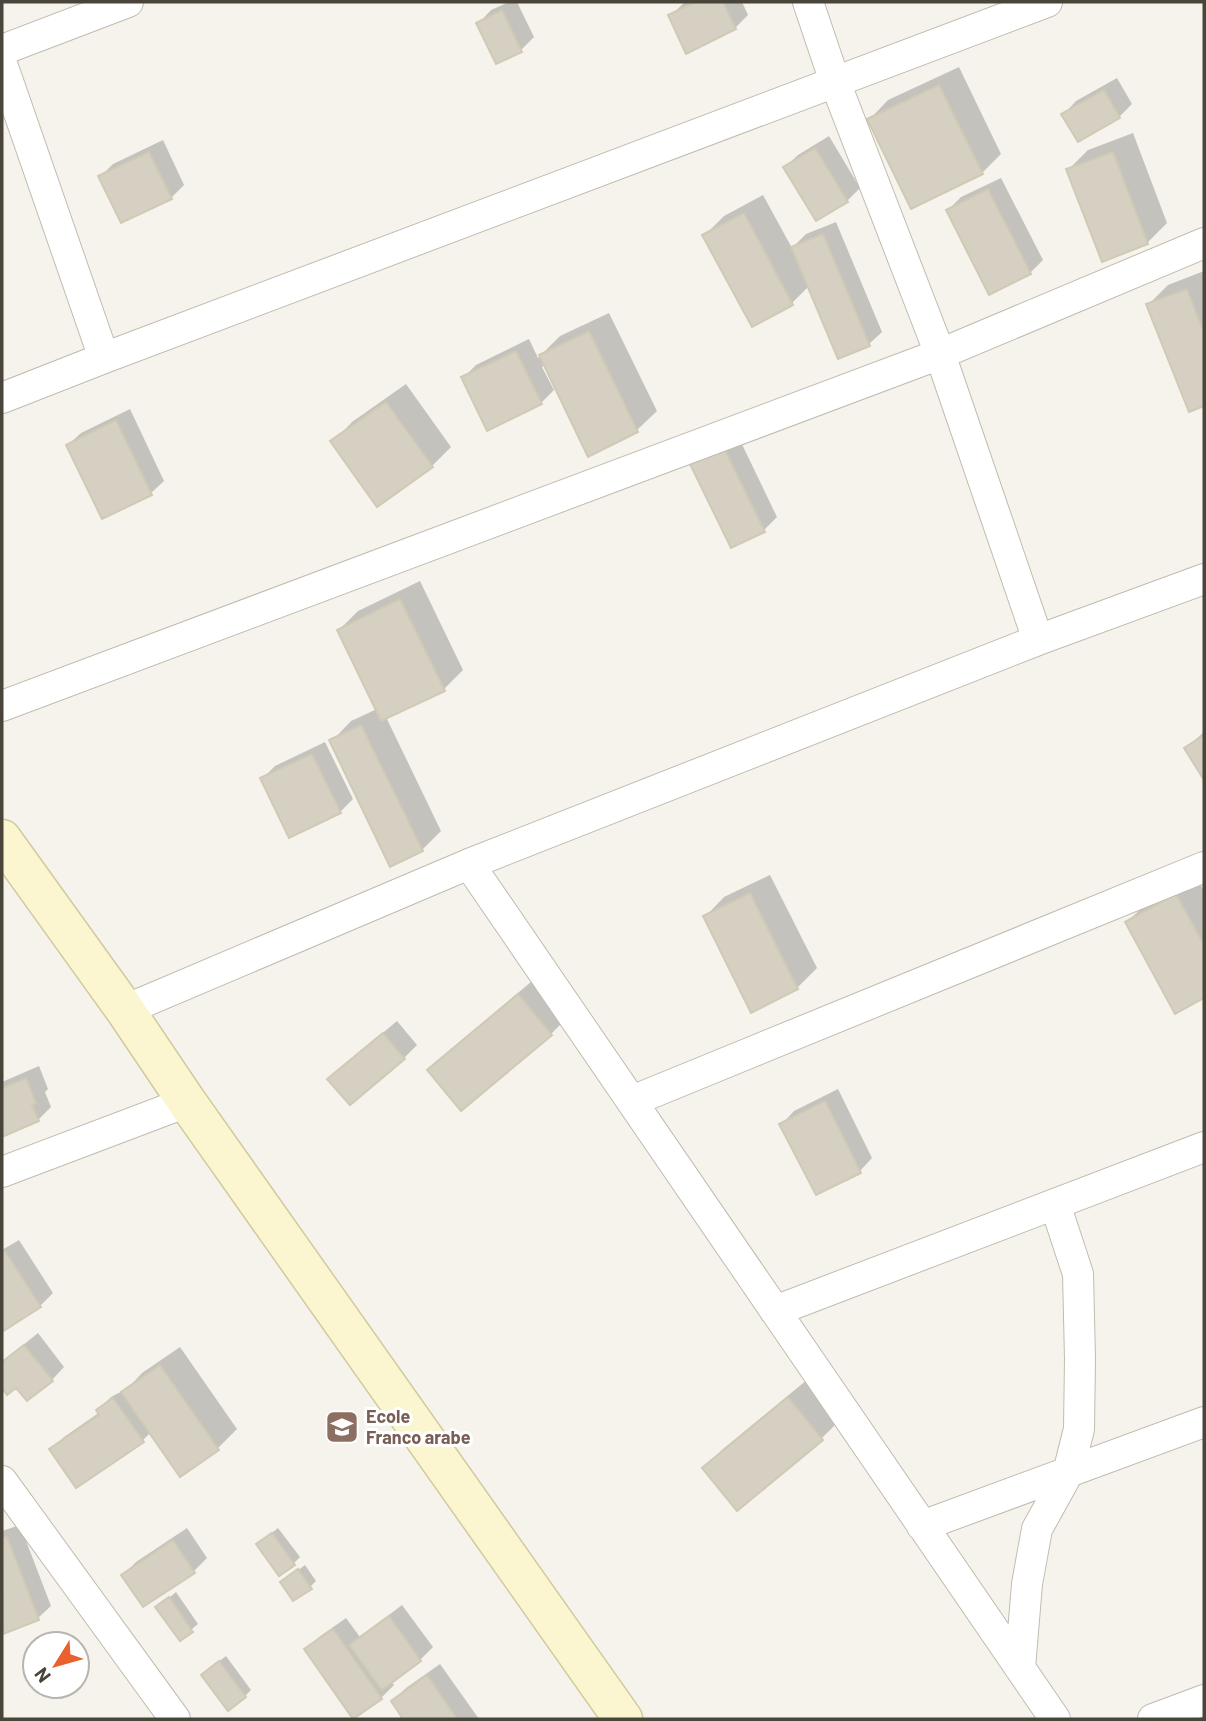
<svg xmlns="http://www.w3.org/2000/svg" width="1206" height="1721" viewBox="0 0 1206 1721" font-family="Barlow,sans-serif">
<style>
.shadow{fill:#0003}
.building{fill:#d6d0c2;stroke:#d0c9b5;stroke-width:2}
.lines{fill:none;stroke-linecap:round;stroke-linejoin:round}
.street-casing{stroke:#c0bcaf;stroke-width:32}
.secondary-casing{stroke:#d1ca9f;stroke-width:41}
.street{stroke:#fff;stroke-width:30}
.secondary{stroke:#fbf6cf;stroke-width:38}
.labels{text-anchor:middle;stroke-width:6;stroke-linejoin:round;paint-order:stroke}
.education-label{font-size:18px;font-weight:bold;fill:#785e54;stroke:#fff;text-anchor:start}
</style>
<rect width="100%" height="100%" fill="#f5f3ec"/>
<!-- shadow -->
<path class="shadow" d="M509,2H517L534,37L521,50L497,62L479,23L491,10Z
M685,2H742L748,15L735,28L670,16Z
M959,67L1001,154L982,173L869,120L888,100Z
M1117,78L1132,104L1119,117L1064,114L1076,101Z
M1133,133L1167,223L1147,243L1068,170L1088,150Z
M829,136L860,188L847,201L817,219L785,167L798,155Z
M163,140L184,185L171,198L100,177L113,164Z
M1001,178L1043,260L1030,273L948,210L961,197Z
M763,195L792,248L806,234L836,222L882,332L869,344L809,286L792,303L753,324L704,236L724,216Z
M1204,271V405L1190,410L1148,305L1168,285Z
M609,313L657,411L637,430L545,365L542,367L554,390L541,403L463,378L476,365L529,339L538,358L560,336Z
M406,384L451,447L432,466L333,442L352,422Z
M130,409L164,481L151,493L103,517L68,445L81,433Z
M737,434L777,517L764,530L691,462Z
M420,581L463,670L444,689L386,717L441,831L422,850L332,741L351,721L377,709L339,630L358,611Z
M1204,732V777L1186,748Z
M325,742L353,799L340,812L262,779L275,766Z
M770,875L817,968L797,988L752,1010L705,917L724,897Z
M1196,876L1204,891V996L1176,1011L1127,922L1147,903Z
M538,976L570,1015L551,1034L429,1070L449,1051Z
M397,1021L417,1045L404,1058L330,1079L343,1066Z
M39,1066L48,1089L45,1092L51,1107L38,1120L2,1135V1082Z
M838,1089L872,1158L860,1171L782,1124L794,1111Z
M19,1240L53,1293L40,1306L2,1330V1250Z
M38,1333L64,1367L52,1380L17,1385L8,1393L2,1385V1362Z
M180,1347L237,1429L218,1448L151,1432L142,1441L52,1449L64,1437L100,1412L98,1410L111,1397L128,1388L142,1373Z
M808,1379L841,1419L822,1438L738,1508L704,1468L723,1449Z
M20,1525L51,1606L38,1618L4,1632L2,1627V1531Z
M187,1528L207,1558L194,1571L143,1605L123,1575L136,1562Z
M278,1528L300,1557L294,1563L258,1544Z
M305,1565L316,1581L310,1587L282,1582Z
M176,1592L198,1624L180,1639L158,1607Z
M402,1605L433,1647L420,1660L391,1681L394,1685L381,1698L306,1650L319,1637L346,1618L360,1637Z
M226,1656L251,1690L245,1696L209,1669Z
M440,1664L479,1719H398L403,1716L393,1701L406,1688Z"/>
<!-- building -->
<path class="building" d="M696,2H723L736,29L686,54L668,15Z
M502,10L522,52L496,64L476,23Z
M939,85L983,174L911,209L867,119Z
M1104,90L1120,118L1078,142L1061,114Z
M815,148L848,202L816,221L783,167Z
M149,152L172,199L121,223L98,176Z
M1113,152L1148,244L1102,262L1066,169Z
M988,189L1031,274L989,295L946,210Z
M744,213L793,305L752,327L702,235Z
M823,234L870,346L838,359L791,247Z
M1187,289L1204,333V406L1189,412L1146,304Z
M589,331L638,432L588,457L539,355Z
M516,351L542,404L487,431L461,377Z
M386,402L433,467L377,507L330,441Z
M116,420L152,495L102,519L66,445Z
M723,446L765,532L731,548L689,462Z
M400,599L445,691L381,721L337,630Z
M361,725L423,851L390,867L329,740Z
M1204,735V780L1184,748Z
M312,754L341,813L289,838L260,778Z
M750,893L798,989L751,1013L703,916Z
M1176,894L1204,945V998L1175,1014L1125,922Z
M518,994L552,1035L461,1111L427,1070Z
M383,1033L405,1059L350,1105L327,1079Z
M26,1078L36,1103L32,1105L39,1121L2,1137V1088Z
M825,1101L861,1173L816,1195L779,1124Z
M5,1251L41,1307L2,1332V1253Z
M24,1345L53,1381L27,1401L16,1388L7,1395L2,1388V1362Z
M160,1365L219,1450L180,1477L121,1392Z
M788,1397L823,1440L737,1511L702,1468Z
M113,1398L144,1442L76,1488L49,1449L99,1415L96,1410Z
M272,1533L295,1565L279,1576L256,1544Z
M7,1537L39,1620L3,1634L2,1538Z
M173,1540L195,1573L143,1607L121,1575Z
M298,1569L312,1589L293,1601L280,1582Z
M169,1597L193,1632L180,1641L155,1607Z
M389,1616L421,1661L382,1690L349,1645Z
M333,1629L382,1699L353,1719L304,1649Z
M219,1661L246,1697L228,1711L201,1675Z
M427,1675L457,1719H403L391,1701Z"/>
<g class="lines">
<defs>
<path id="street" d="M808,2L835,82L940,354L1038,640
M2,50L128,2
M2,64L104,358
M2,398L104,358L1047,2
M2,706L940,354L1204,243
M469,864L1055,1719
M125,1010L469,864L1038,640L1204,579
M632,1101L1204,867
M2,1172L187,1102
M775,1311L1204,1147
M2,1481L175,1719
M922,1526L1204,1422
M1020,1668L1027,1584L1037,1529L1068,1473L1079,1429L1080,1359L1078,1274L1055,1204
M1153,1719L1204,1700"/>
<path id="secondary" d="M2,839L125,1010L187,1102L623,1719"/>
</defs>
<!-- street casing -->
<use href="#street" class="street-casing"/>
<!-- secondary casing -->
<use href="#secondary" class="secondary-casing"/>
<!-- street -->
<use href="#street" class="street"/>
<!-- secondary -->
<use href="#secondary" class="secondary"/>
</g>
<!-- icons -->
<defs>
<symbol id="school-square" viewBox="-11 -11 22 22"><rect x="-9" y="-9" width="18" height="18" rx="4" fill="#8d6e63" stroke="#fff"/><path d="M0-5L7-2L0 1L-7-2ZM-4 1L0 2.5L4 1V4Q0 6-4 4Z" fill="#fff"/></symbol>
</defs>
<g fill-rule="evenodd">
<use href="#school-square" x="323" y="1408" width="38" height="38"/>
</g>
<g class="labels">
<!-- education labels -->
<g class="education-label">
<text x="366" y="1423">Ecole<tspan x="366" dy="21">Franco arabe</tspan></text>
</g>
</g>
<!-- border -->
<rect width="1206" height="1721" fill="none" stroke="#49453a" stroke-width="7"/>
<!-- north arrow -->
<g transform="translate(56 1665) rotate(233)"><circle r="33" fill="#ffffff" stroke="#b6b5b0" stroke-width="2"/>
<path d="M0-5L12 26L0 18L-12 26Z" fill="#eb612d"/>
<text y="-10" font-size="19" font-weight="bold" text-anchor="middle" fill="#49453a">N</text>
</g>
</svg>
